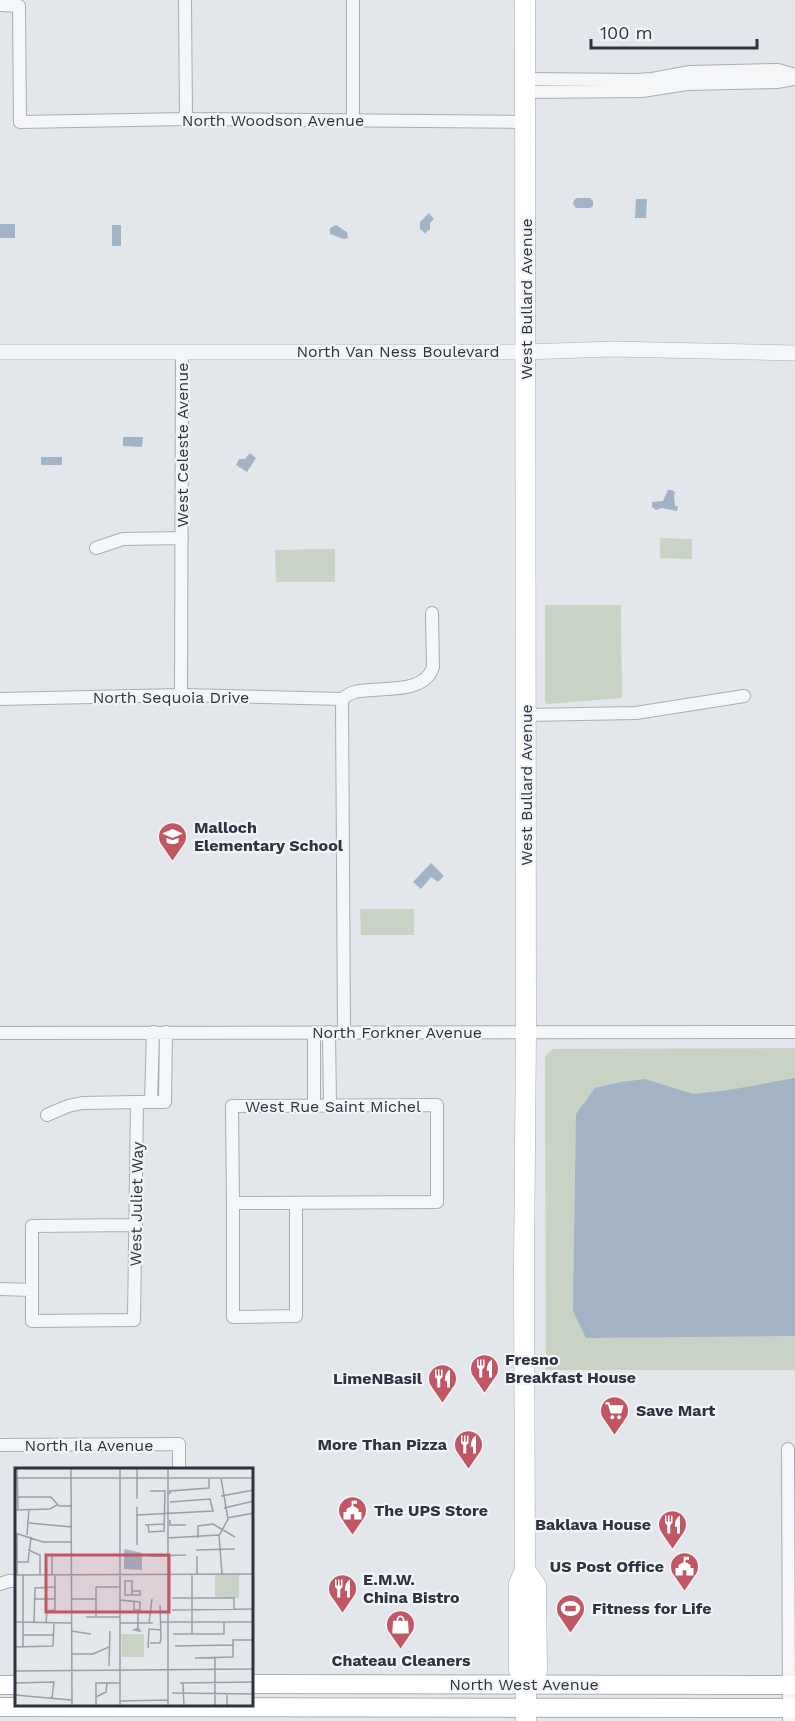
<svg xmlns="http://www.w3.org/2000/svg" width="795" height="1721" viewBox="0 0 795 1721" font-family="'Work Sans',sans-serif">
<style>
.green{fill:#c8d3c5}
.water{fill:#a2b3c6}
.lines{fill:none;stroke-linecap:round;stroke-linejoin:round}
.minor-casing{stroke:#a9adb4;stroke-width:14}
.tertiary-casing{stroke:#a9adb4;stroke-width:16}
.secondary-casing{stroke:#a9adb4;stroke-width:20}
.primary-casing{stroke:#a4aab4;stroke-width:21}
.minor{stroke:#f5f6f8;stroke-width:12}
.tertiary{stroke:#f5f6f8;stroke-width:15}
.secondary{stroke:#fff;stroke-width:18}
.primary{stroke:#fff;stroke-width:20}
.labels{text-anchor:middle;stroke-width:4.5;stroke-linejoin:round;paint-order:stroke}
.street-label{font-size:16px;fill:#2d3340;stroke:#f3f4f7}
.poi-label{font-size:16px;font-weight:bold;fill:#2d3340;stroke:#f3f4f7;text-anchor:start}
.inset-road{fill:none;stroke:#9a9ea6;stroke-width:1.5}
.view{fill:#c15664;fill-opacity:0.15;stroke:#c15664;stroke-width:3}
.inset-edge{fill:none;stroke:#2d3340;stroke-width:3}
</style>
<rect width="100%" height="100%" fill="#e3e6ea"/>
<!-- green -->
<path class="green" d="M660,538L692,539V559L660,558Z
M335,549V582H276L275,550Z
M545,605H621L622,698L547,704L545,701Z
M360,909H414V935H361Z
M795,1048V1370H546L545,1056L552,1049Z"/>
<!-- water -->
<path class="water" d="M577,198H590L593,201V206L590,208H576L573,204L574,200Z
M636,199H647L646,218H635Z
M429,213L434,219L430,223V230H428L425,234L422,230H420V222Z
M0,224H15V238H0Z
M112,225H121V246H112Z
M336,225L347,232L348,238L344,239L330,234V228Z
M123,437H143L142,447L123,446Z
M250,453L256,458L247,472L236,465L239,459H245Z
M41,457H62V465H41Z
M668,490H672L675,492L674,496L675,506H678L677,511L662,508L656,510L652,507V502L663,501Z
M431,863L444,876L438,882L431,877L421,889L413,882Z
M795,1078V1336L586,1338L573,1311L576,1114L595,1088L621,1082L645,1079L693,1094L729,1090Z"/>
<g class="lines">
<defs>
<path id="minor" d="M185,0L186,119
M353,0V121
M0,5L19,6L20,122L186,119L525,122
M526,79L636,80L652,79L690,72L778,70L795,75
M526,92L642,91L687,84L777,82L795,79
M96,548L123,539L182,538
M181,695L182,351
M0,699L181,695L342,699
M342,699L344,1032
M342,699C346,696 350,693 355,692C378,686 424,696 433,667L432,613
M526,715L636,713L744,696
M314,1032V1105
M329,1032L330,1105
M0,1033L795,1032
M151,1102L153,1032
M437,1105V1202L233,1203L232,1106Z
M47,1115L68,1106L82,1103L137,1102
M233,1203V1317L296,1316V1203
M136,1225L32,1226V1321L134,1320L137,1102H165L166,1032
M0,1289L32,1290
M0,1445L179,1444V1469
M788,1449L789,1721
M0,1584L9,1581H16"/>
<path id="tertiary" d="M0,352H525L612,349L795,353"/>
<path id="secondary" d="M252,1684L795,1685
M0,1685H16
M0,1707L795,1708"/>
<path id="primary" d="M525,0L526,1032L524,1266L525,1570L519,1584V1670L526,1684V1721
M525,1570L536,1586L537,1671L526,1684"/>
</defs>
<!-- minor casing -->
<use href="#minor" class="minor-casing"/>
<!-- tertiary casing -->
<use href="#tertiary" class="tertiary-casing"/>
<!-- secondary casing -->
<use href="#secondary" class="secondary-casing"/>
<!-- primary casing -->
<use href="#primary" class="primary-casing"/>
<!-- minor -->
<use href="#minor" class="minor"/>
<!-- tertiary -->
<use href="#tertiary" class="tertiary"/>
<!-- secondary -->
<use href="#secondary" class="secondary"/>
<!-- primary -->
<use href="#primary" class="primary"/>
</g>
<!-- icons -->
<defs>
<symbol id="school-pin" viewBox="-11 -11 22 30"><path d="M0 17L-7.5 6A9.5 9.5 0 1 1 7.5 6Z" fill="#c15664" stroke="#f3f4f7"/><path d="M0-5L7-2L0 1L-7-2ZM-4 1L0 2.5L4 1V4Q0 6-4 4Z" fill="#fff"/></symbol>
<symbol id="restaurant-pin" viewBox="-11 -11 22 30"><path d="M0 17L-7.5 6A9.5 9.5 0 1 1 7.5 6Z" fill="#c15664" stroke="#f3f4f7"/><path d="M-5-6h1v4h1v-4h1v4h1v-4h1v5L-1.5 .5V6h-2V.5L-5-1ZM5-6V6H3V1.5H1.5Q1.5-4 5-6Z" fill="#fff"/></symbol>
<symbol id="supermarket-pin" viewBox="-11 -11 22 30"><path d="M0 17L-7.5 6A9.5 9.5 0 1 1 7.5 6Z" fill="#c15664" stroke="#f3f4f7"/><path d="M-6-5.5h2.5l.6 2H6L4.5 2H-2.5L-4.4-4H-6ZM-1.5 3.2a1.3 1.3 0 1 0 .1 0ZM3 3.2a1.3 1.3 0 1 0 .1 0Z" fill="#fff"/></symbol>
<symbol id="civic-pin" viewBox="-11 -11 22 30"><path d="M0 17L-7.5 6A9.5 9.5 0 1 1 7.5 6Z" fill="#c15664" stroke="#f3f4f7"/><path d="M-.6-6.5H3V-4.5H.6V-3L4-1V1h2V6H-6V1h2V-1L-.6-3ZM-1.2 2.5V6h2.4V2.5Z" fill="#fff"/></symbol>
<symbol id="stadium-pin" viewBox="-11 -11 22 30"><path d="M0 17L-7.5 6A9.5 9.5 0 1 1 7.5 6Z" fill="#c15664" stroke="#f3f4f7"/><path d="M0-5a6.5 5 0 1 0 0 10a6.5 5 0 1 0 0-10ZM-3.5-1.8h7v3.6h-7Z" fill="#fff"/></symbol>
<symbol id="shop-pin" viewBox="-11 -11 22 30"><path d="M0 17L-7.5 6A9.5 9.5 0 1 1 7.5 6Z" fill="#c15664" stroke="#f3f4f7"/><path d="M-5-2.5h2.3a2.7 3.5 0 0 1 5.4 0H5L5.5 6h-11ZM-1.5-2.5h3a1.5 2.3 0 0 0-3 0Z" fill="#fff"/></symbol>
</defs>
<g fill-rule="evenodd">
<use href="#school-pin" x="156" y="820" width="33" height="45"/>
<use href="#restaurant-pin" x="468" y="1352" width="33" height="45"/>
<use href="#restaurant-pin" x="426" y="1362" width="33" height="45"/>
<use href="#supermarket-pin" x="598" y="1394" width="33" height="45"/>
<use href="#restaurant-pin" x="452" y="1428" width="33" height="45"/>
<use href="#civic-pin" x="336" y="1494" width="33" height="45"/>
<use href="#restaurant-pin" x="656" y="1508" width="33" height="45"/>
<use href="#civic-pin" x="668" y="1550" width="33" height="45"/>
<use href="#restaurant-pin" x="326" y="1572" width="33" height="45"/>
<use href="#stadium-pin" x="554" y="1592" width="33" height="45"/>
<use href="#shop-pin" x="384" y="1608" width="33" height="45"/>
</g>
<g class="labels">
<!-- street labels -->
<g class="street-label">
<text x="273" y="126">North Woodson Avenue</text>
<text transform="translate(526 299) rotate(-90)" y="6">West Bullard Avenue</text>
<text x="398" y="357">North Van Ness Boulevard</text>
<text transform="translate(182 445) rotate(-90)" y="6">West Celeste Avenue</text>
<text x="171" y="703">North Sequoia Drive</text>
<text transform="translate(526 785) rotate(-90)" y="6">West Bullard Avenue</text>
<text x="397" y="1038">North Forkner Avenue</text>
<text x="333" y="1112">West Rue Saint Michel</text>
<text transform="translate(136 1204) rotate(-89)" y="6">West Juliet Way</text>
<text x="89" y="1451">North Ila Avenue</text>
<text x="524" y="1690">North West Avenue</text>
</g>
<!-- poi labels -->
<g class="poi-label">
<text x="194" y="833">Malloch<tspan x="194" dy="18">Elementary School</tspan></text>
<text x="505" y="1365">Fresno<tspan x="505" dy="18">Breakfast House</tspan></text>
<text x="422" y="1384" text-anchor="end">LimeNBasil</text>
<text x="636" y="1416">Save Mart</text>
<text x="447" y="1450" text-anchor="end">More Than Pizza</text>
<text x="374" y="1516">The UPS Store</text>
<text x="651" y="1530" text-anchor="end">Baklava House</text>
<text x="664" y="1572" text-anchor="end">US Post Office</text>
<text x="363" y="1585">E.M.W.<tspan x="363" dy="18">China Bistro</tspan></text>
<text x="592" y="1614">Fitness for Life</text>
<text x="401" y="1666" text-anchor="middle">Chateau Cleaners</text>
</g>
</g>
<!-- overview -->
<g transform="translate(15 1468)">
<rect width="238" height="238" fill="#e3e6ea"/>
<path d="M200,107H224V130L200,129ZM106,166H129V189H107Z" fill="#c8d3c5"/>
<path d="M109,81L127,85V102L109,101Z" fill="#a2b3c6"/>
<path class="inset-road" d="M2,0L3,42M56,0L57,238M122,0V31M0,10H239M206,10L213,51L204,68L207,106M155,26V23L194,20V10M206,28L239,22M2,29H36L44,38H57M122,39V77M209,40L239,33M0,42L35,41L42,37M122,47L198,43L195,31L155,34M212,50L239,45M155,52V57H171M14,55L57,59M130,57L149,56M133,57L134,64L149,63L150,23H135M0,65L28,74H57M12,67L14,41M152,70L204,67M183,70V58L198,56L220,69M13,82L25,87V106M181,82L220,81M37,86V106M135,88L171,87M2,94H13L16,69M177,106V166M182,106V88M0,107L239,106M2,107V65M110,113H117V127H110ZM81,119V149M81,119H105M117,127H125V123H117M157,130H219V142M19,131H40M56,131H81M105,132L125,134V142H119V134M157,142L239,141M71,149H105M0,154L56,155M146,154H239M19,155L20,120L40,119M31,155L32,143L40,142V106M105,155H138M134,155L137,131M123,160L125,163L119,162L123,160V142M56,163L76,166M158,166H209V154M8,167H39M135,175H145L146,170L145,137M160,178L218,177M0,179L38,178L39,155M8,179V107M133,180L134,161L146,162M56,186H78L94,179M180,190L218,189V172H239M94,198L95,163M0,203L239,201M0,215L39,214L37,230M165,215L239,214M168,215L169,238M157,225L239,226M212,226V238H239M0,227L56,232M81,229L91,224L92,215M105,233L153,232M81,238V215H105M105,238V0M153,238V0M171,238H200M200,238V189"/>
<path class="view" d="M31,87H154V144H31Z"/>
<rect width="238" height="238" class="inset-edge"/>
</g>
<!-- scale -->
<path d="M591 39v9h166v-9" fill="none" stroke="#2d3340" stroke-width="3"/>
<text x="600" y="39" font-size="18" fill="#2d3340" stroke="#f3f4f7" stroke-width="4.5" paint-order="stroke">100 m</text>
</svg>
